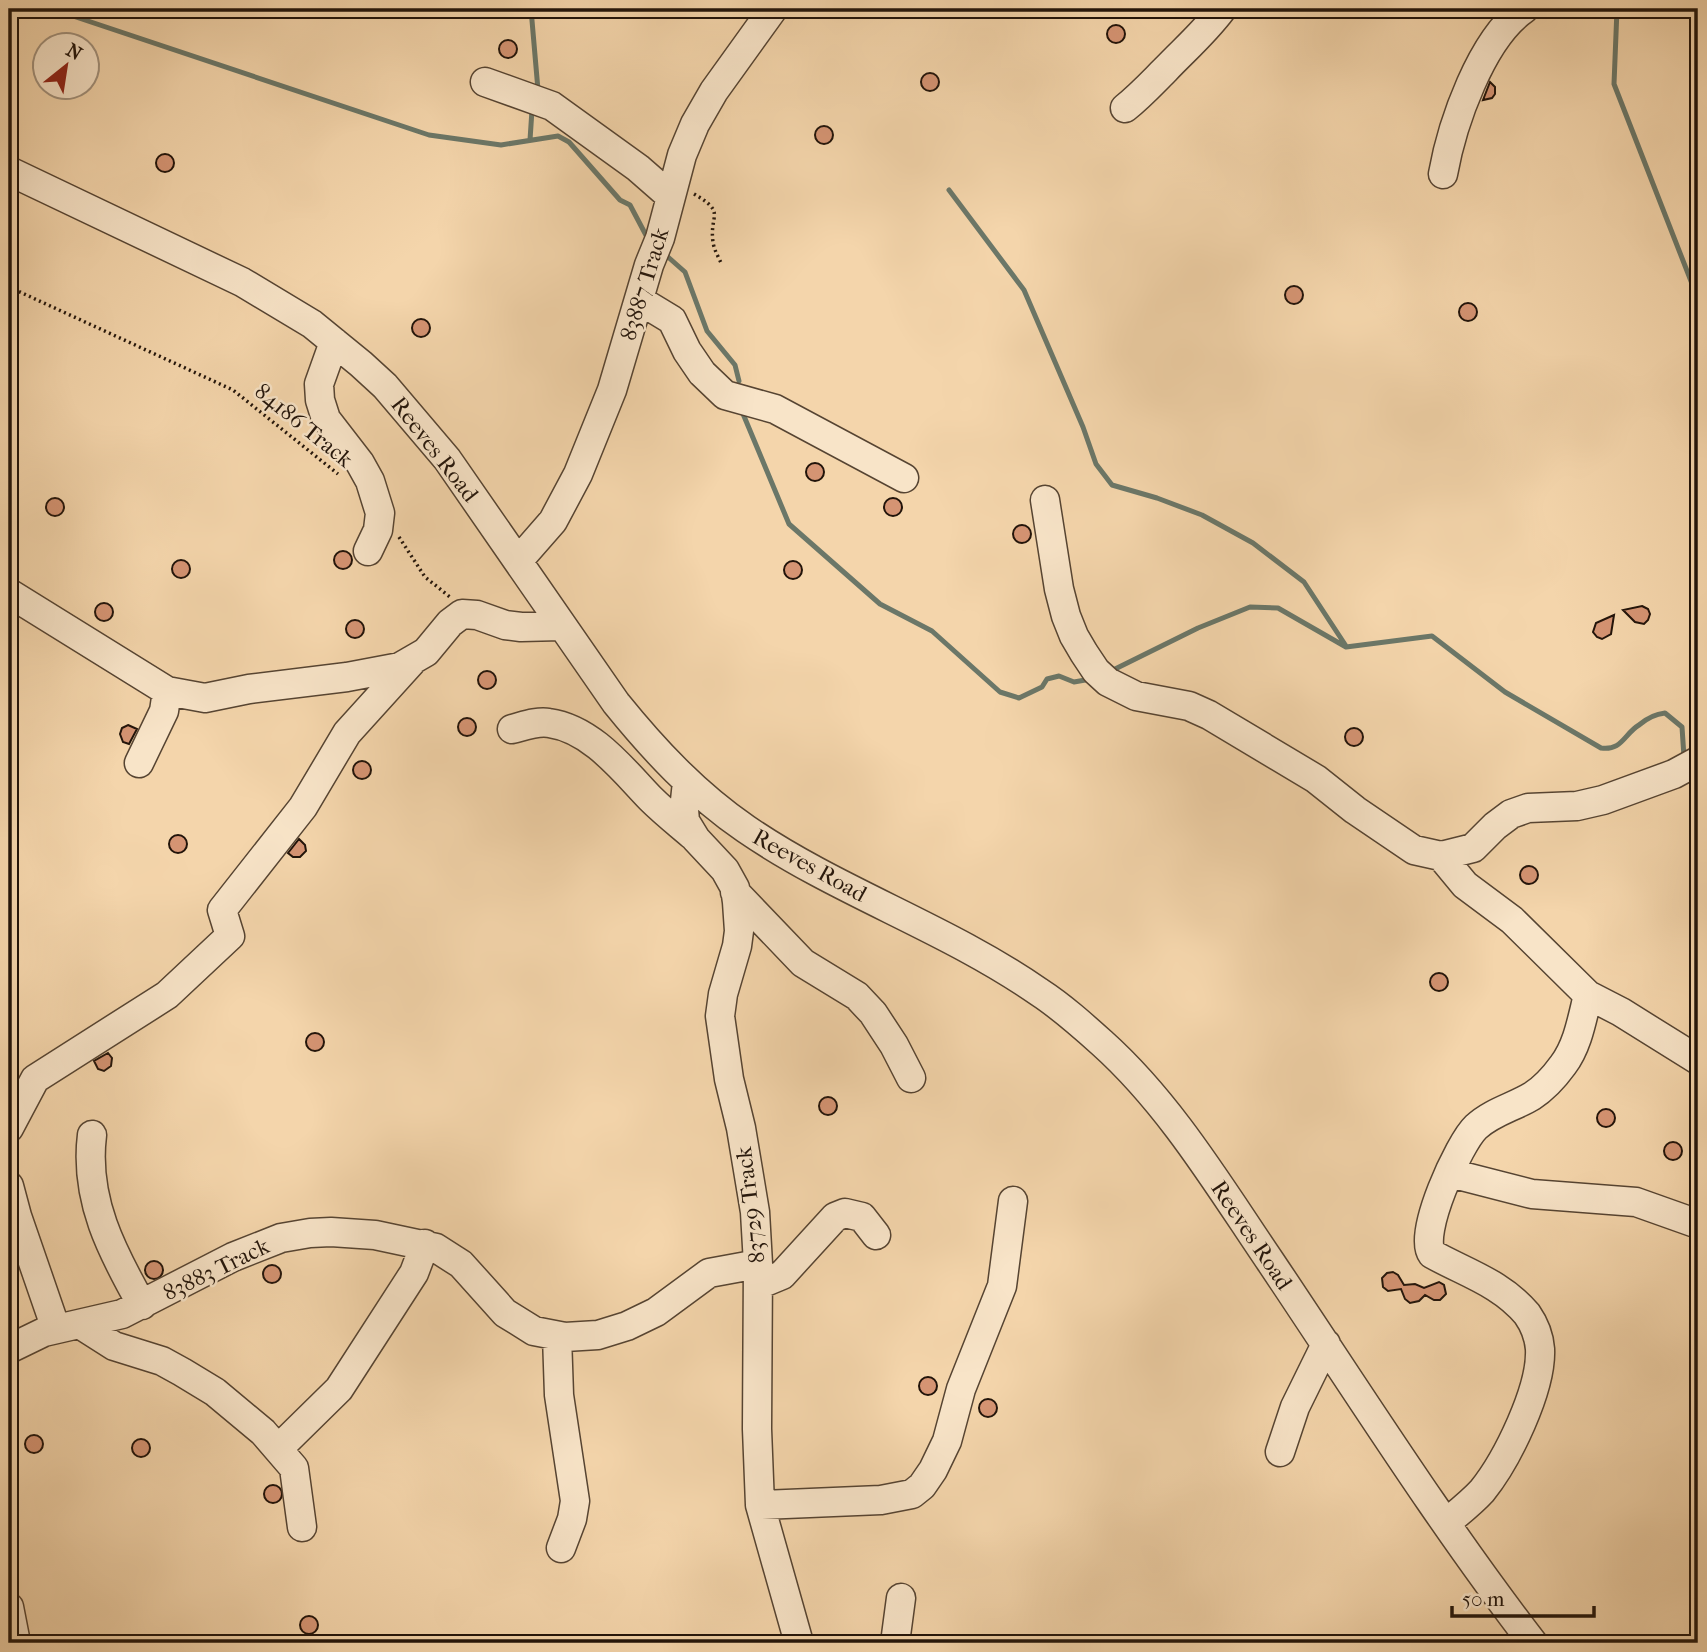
<svg xmlns="http://www.w3.org/2000/svg" width="1707" height="1652" viewBox="0 0 1707 1652" font-family="'IM FELL French Canon',serif">
<style>
.lines{fill:none;stroke-linecap:round;stroke-linejoin:round}
.stream{stroke:#6b7768;stroke-width:5}
.building{fill:#d59473;stroke:#22140a;stroke-width:2}
.minor-casing{stroke:#564432;stroke-width:31}
.path{stroke:#22140a;stroke-width:3.5;stroke-dasharray:2 3.5;stroke-linecap:butt}
.minor{stroke:#f8e4c8;stroke-width:28}
.labels{text-anchor:middle;stroke-width:5;stroke-linejoin:round;paint-order:stroke}
.street-label{font-size:23px;fill:#22140a;stroke:#f8e4c8}
</style>
<rect width="100%" height="100%" fill="#f4d5ab"/>
<filter id="stains"><feTurbulence type="fractalNoise" baseFrequency=".00286" numOctaves="4"/><feColorMatrix values="0 0 0 0 .2 0 0 0 0 .09 0 0 0 0 .02 0 0 0 .5 -.17"/></filter>
<radialGradient id="worn" r=".72"><stop offset=".6" stop-color="#630" stop-opacity="0"/><stop offset="1" stop-color="#630" stop-opacity=".3"/></radialGradient>
<g class="lines">
<!-- stream -->
<path class="stream" d="M52,9L429,135L501,145L558,136L569,142L620,200L630,205L648,239
M531,9L538,90
M1617,9L1614,84L1698,299
M530,140L532,110
M949,190L1024,290L1083,427L1096,464L1112,485L1157,498L1202,515L1253,543L1304,582L1346,646
M668,257L685,272L707,331L735,365L739,381
M741,409L789,524L880,604L932,631L1000,692L1019,698L1042,687L1047,679L1059,676L1074,682L1091,679
M1109,672L1198,628L1250,607L1278,608L1346,647L1432,636L1505,692L1601,748C1622,751 1624,734 1639,725C1646,719 1656,714 1665,713L1682,727L1684,757
M1689,775L1698,801"/>
</g>
<!-- building -->
<path class="building" d="M1107 34a9 9 0 1 1 18 0a9 9 0 1 1-18 0Z
M499 49a9 9 0 1 1 18 0a9 9 0 1 1-18 0Z
M921 82a9 9 0 1 1 18 0a9 9 0 1 1-18 0Z
M1490,82L1495,87V94L1492,98L1483,100Z
M815 135a9 9 0 1 1 18 0a9 9 0 1 1-18 0Z
M156 163a9 9 0 1 1 18 0a9 9 0 1 1-18 0Z
M1285 295a9 9 0 1 1 18 0a9 9 0 1 1-18 0Z
M1459 312a9 9 0 1 1 18 0a9 9 0 1 1-18 0Z
M412 328a9 9 0 1 1 18 0a9 9 0 1 1-18 0Z
M806 472a9 9 0 1 1 18 0a9 9 0 1 1-18 0Z
M46 507a9 9 0 1 1 18 0a9 9 0 1 1-18 0Z
M884 507a9 9 0 1 1 18 0a9 9 0 1 1-18 0Z
M1013 534a9 9 0 1 1 18 0a9 9 0 1 1-18 0Z
M334 560a9 9 0 1 1 18 0a9 9 0 1 1-18 0Z
M172 569a9 9 0 1 1 18 0a9 9 0 1 1-18 0Z
M784 570a9 9 0 1 1 18 0a9 9 0 1 1-18 0Z
M95 612a9 9 0 1 1 18 0a9 9 0 1 1-18 0Z
M1642,606L1648,609L1650,614L1648,620L1644,624L1635,622L1623,610Z
M1614,615L1611,634L1602,639L1597,637L1593,632L1596,623Z
M346 629a9 9 0 1 1 18 0a9 9 0 1 1-18 0Z
M478 680a9 9 0 1 1 18 0a9 9 0 1 1-18 0Z
M458 727a9 9 0 1 1 18 0a9 9 0 1 1-18 0Z
M128,725L137,729L129,744L123,742L120,734L122,728Z
M1345 737a9 9 0 1 1 18 0a9 9 0 1 1-18 0Z
M353 770a9 9 0 1 1 18 0a9 9 0 1 1-18 0Z
M169 844a9 9 0 1 1 18 0a9 9 0 1 1-18 0Z
M299,839L305,845L306,851L300,857H293L288,853Z
M1520 875a9 9 0 1 1 18 0a9 9 0 1 1-18 0Z
M1430 982a9 9 0 1 1 18 0a9 9 0 1 1-18 0Z
M306 1042a9 9 0 1 1 18 0a9 9 0 1 1-18 0Z
M108,1053L112,1058L111,1066L104,1071L98,1069L94,1061Z
M819 1106a9 9 0 1 1 18 0a9 9 0 1 1-18 0Z
M1597 1118a9 9 0 1 1 18 0a9 9 0 1 1-18 0Z
M1664 1151a9 9 0 1 1 18 0a9 9 0 1 1-18 0Z
M145 1270a9 9 0 1 1 18 0a9 9 0 1 1-18 0Z
M263 1274a9 9 0 1 1 18 0a9 9 0 1 1-18 0Z
M1393,1272L1398,1275L1404,1285L1415,1284L1424,1288L1439,1282L1444,1285L1446,1294L1440,1300H1434L1425,1295L1419,1301L1410,1303L1405,1299L1401,1289L1388,1291L1383,1287L1382,1278L1387,1273Z
M919 1386a9 9 0 1 1 18 0a9 9 0 1 1-18 0Z
M979 1408a9 9 0 1 1 18 0a9 9 0 1 1-18 0Z
M25 1444a9 9 0 1 1 18 0a9 9 0 1 1-18 0Z
M132 1448a9 9 0 1 1 18 0a9 9 0 1 1-18 0Z
M264 1494a9 9 0 1 1 18 0a9 9 0 1 1-18 0Z
M300 1625a9 9 0 1 1 18 0a9 9 0 1 1-18 0Z"/>
<g class="lines">
<defs>
<path id="minor" d="M485,82L552,106L638,168L670,196
M1125,108C1140,96 1152,83 1165,70C1185,49 1205,32 1222,9
M9,171L242,282L312,324L361,364L385,386L447,459L616,703C654,750 695,794 746,829C838,892 947,928 1039,992C1062,1007 1082,1025 1102,1043C1170,1104 1219,1186 1270,1261C1356,1389 1439,1521 1533,1643
M1443,174C1452,124 1481,39 1524,9
M639,300L672,320L687,351L702,373L725,395L775,409L904,478
M334,342L319,384L320,400L326,419L360,463L370,481L380,513L378,530L368,551
M1045,500L1059,589L1066,616L1074,636L1084,653L1096,671L1108,682L1136,696L1189,706L1209,715L1316,779L1355,810L1414,850L1441,856L1465,885L1512,920L1588,995L1621,1012L1698,1060
M518,561L553,521L578,474L612,390L649,265L660,238L682,155L695,124L714,91L773,9
M9,593L167,691L205,698L249,689L347,677L400,667L426,652L450,623L462,614L477,615L505,625L521,627L561,626
M512,729C524,726 537,721 549,723C592,729 623,770 651,799C664,812 678,823 692,835
M139,763L164,711L167,691
M687,782L684,810L685,821L696,839L725,870L735,888L737,902L739,931L737,946L723,994L720,1016L729,1079L741,1128L755,1212L758,1264L757,1429L760,1505L799,1643
M1441,856L1473,848L1495,826L1511,814L1528,808L1577,806L1603,800L1674,774L1698,761
M735,892L803,963L857,996L873,1013L894,1045L911,1078
M9,1128L35,1079L167,995L230,936L222,910L303,807L347,733L414,659
M92,1135C84,1199 112,1252 142,1305
M1450,1173L1532,1194L1636,1202L1698,1224
M9,1186L17,1216L56,1329
M758,1285L782,1275L835,1217L845,1213L862,1217L876,1235
M81,1325L114,1346L162,1361L182,1372L215,1392L263,1432L294,1468L302,1527
M557,1336L559,1395L575,1501L572,1519L561,1548
M9,1349L44,1332L122,1314L233,1257L281,1238L310,1233L331,1232L375,1235L436,1248L461,1264L505,1313L534,1331L565,1337L598,1335L627,1326L656,1312L709,1273L758,1264
M279,1448L339,1389L414,1273L425,1244
M1280,1452L1295,1407L1326,1344
M760,1505L881,1500L912,1494L922,1486L933,1470L947,1441L961,1389L1002,1286L1013,1201
M1446,1523C1458,1513 1471,1503 1482,1491C1507,1460 1542,1389 1540,1349C1539,1336 1534,1324 1527,1314C1501,1283 1466,1273 1432,1254C1417,1235 1459,1143 1476,1127C1492,1112 1514,1107 1532,1096C1543,1089 1555,1076 1563,1065C1578,1045 1582,1019 1588,995
M9,1607L16,1643
M895,1643L901,1598"/>
</defs>
<!-- minor casing -->
<use href="#minor" class="minor-casing"/>
<!-- path -->
<path class="path" d="M694,194C727,213 709,214 713,242C714,250 719,258 722,265
M9,287L233,390L338,474
M399,537L425,577L450,597"/>
<!-- minor -->
<use href="#minor" class="minor"/>
</g>
<g class="labels">
<!-- street labels -->
<g class="street-label">
<text transform="translate(644 284) rotate(-73)" y="8">83887 Track</text>
<text transform="translate(304 425) rotate(39)" y="8">84186 Track</text>
<text transform="translate(435 449) rotate(52)" y="8">Reeves Road</text>
<text transform="translate(810 865) rotate(29)" y="8">Reeves Road</text>
<text transform="translate(750 1205) rotate(-97)" y="8">83729 Track</text>
<text transform="translate(1252 1235) rotate(56)" y="8">Reeves Road</text>
<text transform="translate(216 1269) rotate(-26)" y="8">83883 Track</text>
</g>
</g>
<!-- margin -->
<rect width="1707" height="1652" fill="none" stroke="#f4d5ab" stroke-width="35"/>
<rect x="10" y="10" width="1686" height="1631" fill="none" stroke="#22140a" stroke-width="3.5"/>
<rect x="18" y="18" width="1672" height="1617" fill="none" stroke="#22140a" stroke-width="2"/>
<!-- north arrow -->
<g transform="translate(66 66) rotate(30)"><circle r="33" fill="#f8e4c8" stroke="#a2917c" stroke-width="2"/>
<path d="M0-5L12 26L0 18L-12 26Z" fill="#8f2418"/>
<text y="-10" font-size="19" font-weight="bold" text-anchor="middle" fill="#22140a">N</text>
</g>
<!-- scale -->
<path d="M1452 1606v10h142v-10" fill="none" stroke="#22140a" stroke-width="3.5"/>
<text x="1462" y="1606" font-size="21" fill="#22140a" stroke="#f8e4c8" stroke-width="5" paint-order="stroke">50 m</text>
<rect width="100%" height="100%" filter="url(#stains)"/>
<rect width="100%" height="100%" fill="url(#worn)"/>
</svg>
